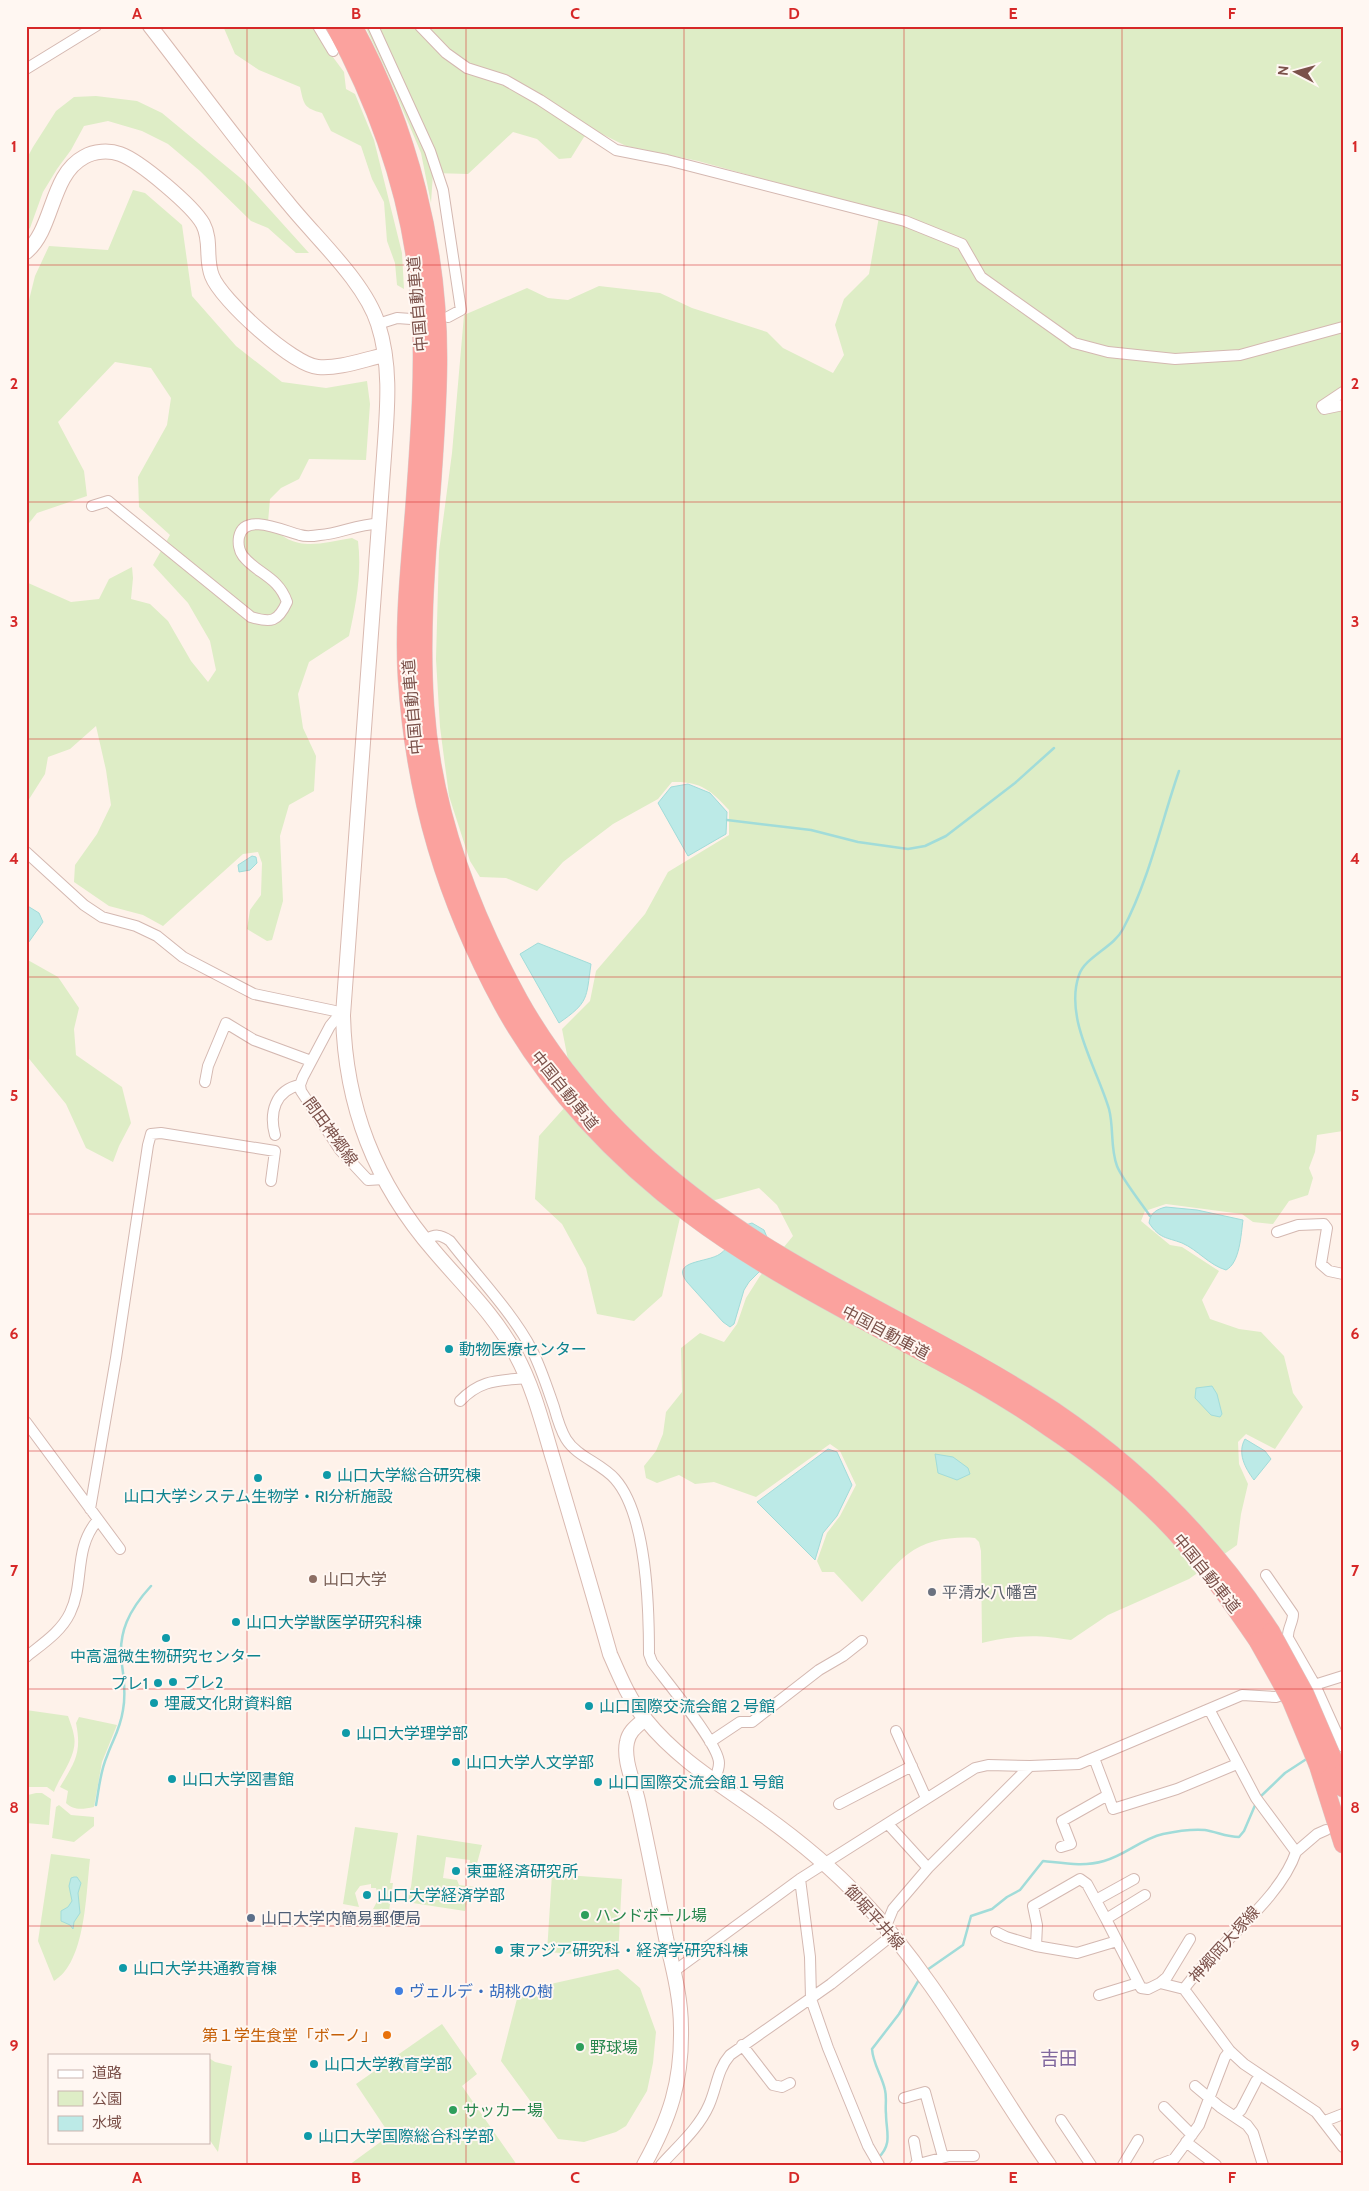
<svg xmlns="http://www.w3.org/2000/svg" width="1369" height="2191" viewBox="0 0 1369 2191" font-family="Cabin,'Noto Sans JP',sans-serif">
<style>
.green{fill:#deedc6}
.water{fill:#bceae7;stroke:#a1dcd9}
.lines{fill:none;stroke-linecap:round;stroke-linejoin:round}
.stream{stroke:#a1dcd9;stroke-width:2.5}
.street-casing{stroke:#d4b8b1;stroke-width:12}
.secondary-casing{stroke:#d9b9b0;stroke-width:16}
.highway-casing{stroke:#dacecc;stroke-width:19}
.street{stroke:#fff;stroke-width:10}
.secondary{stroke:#fff;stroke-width:14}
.highway{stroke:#fba29e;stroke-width:18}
.highway-bridge-casing{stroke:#dacecc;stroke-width:19;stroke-linecap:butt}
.highway-bridge{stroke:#fba29e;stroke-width:18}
.grid{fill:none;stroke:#d62828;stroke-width:1;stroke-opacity:0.55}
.culture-dot{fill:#0f9aa8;stroke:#fff7f2;stroke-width:2}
.education-dot{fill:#8d6e63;stroke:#fff7f2;stroke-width:2}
.worship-dot{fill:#6b7280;stroke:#fff7f2;stroke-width:2}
.leisure-dot{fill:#2e9e5b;stroke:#fff7f2;stroke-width:2}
.service-dot{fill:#5c6f8a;stroke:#fff7f2;stroke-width:2}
.shop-dot{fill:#3f7fe0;stroke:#fff7f2;stroke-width:2}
.food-dot{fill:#e8710a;stroke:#fff7f2;stroke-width:2}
.labels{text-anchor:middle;stroke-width:4;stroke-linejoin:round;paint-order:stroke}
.street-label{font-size:16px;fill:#7b514a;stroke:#fff7f2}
.culture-label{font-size:16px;fill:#0d838f;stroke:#fff7f2;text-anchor:start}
.education-label{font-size:16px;fill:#785e54;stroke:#fff7f2;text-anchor:start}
.worship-label{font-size:16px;fill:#5b616d;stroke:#fff7f2;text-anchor:start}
.leisure-label{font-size:16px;fill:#27864d;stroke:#fff7f2;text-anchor:start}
.service-label{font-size:16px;fill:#4e5e75;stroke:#fff7f2;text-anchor:start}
.shop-label{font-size:16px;fill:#366cbe;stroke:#fff7f2;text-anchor:start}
.food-label{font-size:16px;fill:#c56008;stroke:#fff7f2;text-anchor:end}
.quarter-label{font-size:19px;fill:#80679e;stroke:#fff7f2}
.neatline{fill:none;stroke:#d62828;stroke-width:2}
.grid-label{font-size:16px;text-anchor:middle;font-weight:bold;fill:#d62828}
</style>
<rect width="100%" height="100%" fill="#fef2ea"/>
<!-- green -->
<path class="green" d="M223,26H316L324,45L344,72L346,89L355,94L374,140L402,253L404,289L397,285L395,263L387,241L384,202L372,179L361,146L331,131L322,113C304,108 304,105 300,87L259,70L235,54Z
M365,26H1343V1131L1317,1135L1315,1152L1309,1168L1313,1178L1308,1195L1289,1201L1273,1224L1253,1222L1242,1214L1166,1204L1145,1211L1141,1221L1170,1245L1182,1247L1219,1271L1202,1300L1210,1319L1239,1329L1261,1332L1284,1356L1293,1393L1303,1407L1275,1449L1246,1434L1238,1442L1239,1464L1248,1484L1241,1514L1237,1545L1189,1579L1108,1615L1071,1640C1036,1634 1017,1635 982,1643L981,1551L979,1542L975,1538C954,1536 925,1540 908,1554C894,1564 875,1589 862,1602L834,1572H822L817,1561L827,1533L840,1516L856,1485L840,1451L830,1444L756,1497L714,1482L695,1484L679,1475L657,1483L646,1478L644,1466L656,1451L663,1434L666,1412L682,1392L681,1348L700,1333L724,1342L737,1324L746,1298L760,1276L793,1236L777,1205L759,1188L682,1209L662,1296L634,1321L597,1314L586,1268L562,1224L535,1199L539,1136L575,1096L562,1029L590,1001L596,971L645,914L668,872L729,835V810C711,790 700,781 672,782L658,799L613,824L563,862L537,891L506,878L480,877L470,861L449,796L440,727L436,659L439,551L452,453L464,315L527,288L548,298L568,300L599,286L660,293L692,308L767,332L783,348L833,373L844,355L835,325L844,299L869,274L880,211L698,161L626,146L598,132L584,137L571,158L559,159L537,139L513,132L468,174L433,173L431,203L421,153L389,77Z
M96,96L137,101L162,113L244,181L309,253H296L268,228L251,221L200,171L168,144L142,131L108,121L84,126L71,150L57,169L43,192L30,228L26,231V160L33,147L56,111L74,97Z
M133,190L145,193L182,225L192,296L236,346L282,382L326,388L367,381L370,404L366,460L309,459L299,479L281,488L270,499L268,522C293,553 317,544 352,538L358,541C362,573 356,604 349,636L309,662L298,694L303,728L316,756L314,791L289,805L280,836L283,901L272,940L267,941L247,929L250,910L261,895L262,863L258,852L243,854L163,926L143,915L109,906L74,882L75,865L97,834L111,805L106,770L96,726L70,749L48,757L45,774L26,804V582L71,602L99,599L109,579L132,567L133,578L131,599L150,604L168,621L191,661L208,682L216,670L210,641L188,603L153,565L170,535L139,507L138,477L167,425L171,398L151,368L115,362L58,422L84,471L87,496L37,513L26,527V312L35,276L49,246L108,250Z
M26,959L58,977L79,1008L74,1029L76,1055L122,1087L131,1123L119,1146L113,1162L86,1148L66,1104L26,1055Z
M26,1710L68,1716C70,1722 73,1729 74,1736C78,1755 60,1775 54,1792L47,1787H26Z
M79,1717L117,1725L102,1762L94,1807C83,1809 74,1811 66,1803L68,1791L60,1787C75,1762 82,1753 76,1723Z
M36,1793H42L51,1799L49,1825L26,1823V1799L28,1795Z
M59,1805L71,1815L94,1817V1826L74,1842L52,1838L56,1807Z
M355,1827L398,1833L390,1883H393L389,1911L373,1909L379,1898L376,1888H371V1884L360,1886L355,1893L359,1907L343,1904Z
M417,1835L482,1845L476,1867L469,1866L470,1860L446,1857L443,1878L457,1880L459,1885L475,1887L474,1894L467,1900L465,1911L406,1902L411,1887Z
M51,1854L90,1859C86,1892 86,1962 54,1981L38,1941Z
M552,1874L622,1879L618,1957L547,1952Z
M618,1969L640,1988L656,2032L653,2063L647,2091L626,2126L616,2132L584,2142L558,2139L501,2061L519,1991Z
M442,2024L477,2074L462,2086L517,2165H349L390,2135L356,2084Z
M209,2058L215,2062L232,2066L218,2152L209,2139Z"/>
<!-- water -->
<path class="water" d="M688,784L710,793L727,812L726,834L688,856L658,803L671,787Z
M252,856L256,857L257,863L250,870L239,872L238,865Z
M26,905L39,913L43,922L26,946Z
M538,943L591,964C586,999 589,1002 559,1023L520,954Z
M1166,1207L1197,1210L1243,1220C1241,1234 1240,1263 1226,1270C1209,1265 1198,1250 1182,1243C1166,1237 1160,1239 1149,1223C1150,1213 1157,1209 1166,1207Z
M752,1223L764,1230L769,1242L761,1270L749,1282L744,1290L734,1324L730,1327L723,1322L687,1282C670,1260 707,1263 720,1254C729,1248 736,1234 742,1226Z
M1212,1386L1217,1394L1222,1414L1220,1417L1211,1415L1195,1398L1196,1388Z
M1245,1439L1265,1451L1271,1459L1254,1480C1245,1468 1237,1453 1245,1439Z
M828,1449L837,1452L852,1485L837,1516L823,1533L815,1560L757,1502Z
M935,1454L953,1457L968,1468L970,1474L957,1480L938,1473Z
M74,1877H77L81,1883L78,1893L80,1913L74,1922L73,1929L70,1925L61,1921V1911L68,1907L72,1901L69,1886L71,1878Z"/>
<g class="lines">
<!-- stream -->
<path class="stream" d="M727,820L811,830L858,842L908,849L925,846L946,836L1015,783L1054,748
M1150,1216C1142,1204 1122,1179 1117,1166C1110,1147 1114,1128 1109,1109C1097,1068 1064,1018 1079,975C1085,957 1114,947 1123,929C1149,880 1161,823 1179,771
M1259,1798L1285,1773L1308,1758
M96,1805C99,1789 100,1772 107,1756C113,1739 120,1730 123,1710C126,1695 124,1679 122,1665C117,1632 130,1609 151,1586
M927,1970L963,1945L971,1916L992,1909L1007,1897L1020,1890L1043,1861C1063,1863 1084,1867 1104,1861C1126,1855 1141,1839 1163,1834C1177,1831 1192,1829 1205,1830C1217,1832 1227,1837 1239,1837L1244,1831L1256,1803
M878,2158C893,2144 886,2131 886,2114C885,2106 887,2098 885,2090C882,2076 873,2064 872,2049L899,2014L920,1978"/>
<defs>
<path id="street" d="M318,26L333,51
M373,26L430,151L443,190L461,310L448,317
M420,26L446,53L467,68L505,80L540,100L616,150L667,160L905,221L962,244L981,277L1074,343L1108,352L1175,359L1240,355L1343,327
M26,69L96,26
M378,324L397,318L411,319
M1343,392L1322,406L1324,409L1343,405
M92,506L108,501L251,617C271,623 278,622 287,602C278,576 257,574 243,556C239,551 238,543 239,537C244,511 286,532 300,535C306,537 314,536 320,535C340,534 359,523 380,524
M26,852L84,905L102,917L136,926L157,936L183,957L254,994L335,1011L343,1015
M339,1015L330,1026L303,1077L300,1085L301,1091L340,1150L368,1180L384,1179
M205,1082L208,1066L226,1023L254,1040L311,1061
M275,1135C269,1113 275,1090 300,1085
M1277,1232L1298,1225L1324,1224L1327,1228L1321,1264L1329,1271L1343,1274
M425,1240C435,1234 440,1234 450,1241C477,1276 512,1312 532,1350C541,1368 547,1387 554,1407C557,1418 560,1429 566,1439C577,1457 601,1463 615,1479C647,1515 649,1607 649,1654L652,1662C665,1680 719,1744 719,1763C719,1769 716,1776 713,1781
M460,1401C481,1379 498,1381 527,1378
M26,1422L120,1549
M90,1509L116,1358L148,1145L151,1134L161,1133L275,1151L271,1181
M1266,1575L1293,1614C1293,1623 1287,1629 1288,1638L1315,1685L1343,1747
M26,1657C42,1644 61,1632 70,1613C85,1582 73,1550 97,1521
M1209,1709L1256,1798L1296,1852
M896,1731L926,1798
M710,1742L740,1722H752L819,1670L843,1656L862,1641
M1108,1795L1113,1809L1177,1789L1237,1764
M839,1804L912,1766
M888,1824L928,1868
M1061,1847L1071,1844L1062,1821L1108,1795L1094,1758
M1296,1852L1317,1834L1326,1830
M800,1879L810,1957L811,1999L828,2048L868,2146L879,2165
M1145,1895L1106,1919L1141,1988L1148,1989L1160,1983L1184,1989
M1096,1900L1134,1879
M1106,1919L1087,1884L1080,1879L1033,1906L1037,1925L1036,1946L1077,1953L1117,1941
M996,1932L1006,1937L1036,1946
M673,1972L800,1879L975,1768L988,1765L1030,1766L1079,1764L1242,1695L1276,1697L1343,1676
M1160,1983L1167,1977L1190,1939
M1184,1989L1230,2051L1244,2064L1316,2112L1343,2147
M1184,1989C1215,1945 1279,1902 1296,1852
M1099,1995L1138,1983
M742,2045L773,2085L782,2087L790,2083
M1195,2086L1220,2107L1247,2125L1253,2133L1263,2165
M904,2098L925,2092L943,2157
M1164,2107L1192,2135
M1235,2116L1241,2110L1256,2081
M1061,2120L1091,2165
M1325,2121L1343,2114
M914,2141L918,2164
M1186,2142L1216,2165
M661,2165C678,2146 699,2128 709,2105C717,2087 717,2070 730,2055L831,1984L886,1940V1926L893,1909L928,1868L1030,1766
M915,2165L949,2156H974
M1123,2165L1138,2140
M1158,2165L1174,2159L1199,2125L1225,2057L1230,2051"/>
<path id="secondary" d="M150,26C196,85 240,146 288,203C316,238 365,282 378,324C392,367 387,412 384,456L343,1015C345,1106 375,1183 435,1252C463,1285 496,1316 516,1355C534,1388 543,1426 554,1462C573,1526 592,1590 610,1654C620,1677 630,1701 646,1720C678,1760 723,1786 763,1815C798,1840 832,1868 861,1899C936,1978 987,2076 1049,2165
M26,252C54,229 50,175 84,157C94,151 109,150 120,154C140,161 193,206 203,224C212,241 205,259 212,276C221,300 293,365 318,367C340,369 365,359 385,355
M644,2165C670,2118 682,2082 681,2028C681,1998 673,1968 666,1938C657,1893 648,1847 638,1801C634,1783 623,1760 627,1742C629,1731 637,1726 645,1719"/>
<path id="highway" d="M335,26C383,115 416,214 421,315C424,372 420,429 416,486C412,550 403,614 407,678C415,798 446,900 503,1005C548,1087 616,1159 691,1215C744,1255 804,1288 863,1320C925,1354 989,1385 1047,1426C1097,1459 1146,1498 1185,1543C1212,1574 1235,1607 1258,1641
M353,26C409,129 439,247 438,364C437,478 417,592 425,706C432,811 469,909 519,1000C580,1109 677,1194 783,1257C872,1310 967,1354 1054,1411C1141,1470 1214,1544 1271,1632
M1333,1759L1343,1788
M1318,1765L1343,1844"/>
</defs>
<!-- street casing -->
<use href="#street" class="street-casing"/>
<!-- secondary casing -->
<use href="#secondary" class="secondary-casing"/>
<!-- highway casing -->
<use href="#highway" class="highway-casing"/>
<!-- street -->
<use href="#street" class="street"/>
<!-- secondary -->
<use href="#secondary" class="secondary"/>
<!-- highway -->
<use href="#highway" class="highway"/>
<defs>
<path id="highway-bridge" d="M1271,1632L1305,1694L1333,1759
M1258,1641L1291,1700L1318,1765"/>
</defs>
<!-- highway-bridge casing -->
<use href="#highway-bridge" class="highway-bridge-casing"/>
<!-- highway-bridge -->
<use href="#highway-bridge" class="highway-bridge"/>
</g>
<!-- grid -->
<path class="grid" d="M247,26V2165M466,26V2165M684,26V2165M904,26V2165M1122,26V2165M26,265H1343M26,502H1343M26,739H1343M26,977H1343M26,1214H1343M26,1451H1343M26,1689H1343M26,1926H1343"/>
<!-- markers -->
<g class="culture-dot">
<circle cx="449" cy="1349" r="5"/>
<circle cx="327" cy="1475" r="5"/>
<circle cx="258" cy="1478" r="5"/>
<circle cx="236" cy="1622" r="5"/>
<circle cx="166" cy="1638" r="5"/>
<circle cx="173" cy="1682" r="5"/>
<circle cx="158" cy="1683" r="5"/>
<circle cx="154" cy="1703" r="5"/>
<circle cx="589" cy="1706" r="5"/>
<circle cx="346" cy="1733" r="5"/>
<circle cx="456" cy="1762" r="5"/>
<circle cx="172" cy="1779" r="5"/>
<circle cx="598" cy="1782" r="5"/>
<circle cx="456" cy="1871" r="5"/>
<circle cx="367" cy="1895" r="5"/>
<circle cx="499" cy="1950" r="5"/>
<circle cx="123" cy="1968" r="5"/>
<circle cx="314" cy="2064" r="5"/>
<circle cx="308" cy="2136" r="5"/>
</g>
<circle class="education-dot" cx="313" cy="1579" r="5"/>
<circle class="worship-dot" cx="932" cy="1592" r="5"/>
<g class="leisure-dot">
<circle cx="585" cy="1915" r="5"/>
<circle cx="580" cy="2047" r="5"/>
<circle cx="453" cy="2110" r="5"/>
</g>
<circle class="service-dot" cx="251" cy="1918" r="5"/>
<circle class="shop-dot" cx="399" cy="1991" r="5"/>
<circle class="food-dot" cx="387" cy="2035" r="5"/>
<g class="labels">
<!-- street labels -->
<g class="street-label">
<text transform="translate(417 304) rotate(-95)" y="6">中国自動車道</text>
<text transform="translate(412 707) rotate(-95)" y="6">中国自動車道</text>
<text transform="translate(565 1090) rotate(51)" y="6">中国自動車道</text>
<text transform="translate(331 1131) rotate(54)" y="6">問田神郷線</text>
<text transform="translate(886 1332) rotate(28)" y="6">中国自動車道</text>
<text transform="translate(1207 1573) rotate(51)" y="6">中国自動車道</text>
<text transform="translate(875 1917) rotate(48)" y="6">御堀平井線</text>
<text transform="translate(1224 1944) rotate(-48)" y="6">神郷岡大塚線</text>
</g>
<!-- culture labels -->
<g class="culture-label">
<text x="459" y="1355">動物医療センター</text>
<text x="337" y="1481">山口大学総合研究棟</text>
<text x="258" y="1502" text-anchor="middle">山口大学システム生物学・RI分析施設</text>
<text x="246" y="1628">山口大学獣医学研究科棟</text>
<text x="166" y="1662" text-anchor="middle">中高温微生物研究センター</text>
<text x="183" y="1688">プレ2</text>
<text x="148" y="1689" text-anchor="end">プレ1</text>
<text x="164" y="1709">埋蔵文化財資料館</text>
<text x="599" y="1712">山口国際交流会館２号館</text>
<text x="356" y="1739">山口大学理学部</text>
<text x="466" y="1768">山口大学人文学部</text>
<text x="182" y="1785">山口大学図書館</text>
<text x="608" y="1788">山口国際交流会館１号館</text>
<text x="466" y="1877">東亜経済研究所</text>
<text x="377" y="1901">山口大学経済学部</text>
<text x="509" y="1956">東アジア研究科・経済学研究科棟</text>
<text x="133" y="1974">山口大学共通教育棟</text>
<text x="324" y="2070">山口大学教育学部</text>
<text x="318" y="2142">山口大学国際総合科学部</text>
</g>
<!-- education labels -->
<g class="education-label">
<text x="323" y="1585">山口大学</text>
</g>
<!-- worship labels -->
<g class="worship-label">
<text x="942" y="1598">平清水八幡宮</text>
</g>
<!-- leisure labels -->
<g class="leisure-label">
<text x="595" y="1921">ハンドボール場</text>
<text x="590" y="2053">野球場</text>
<text x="463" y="2116">サッカー場</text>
</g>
<!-- service labels -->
<g class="service-label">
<text x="261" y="1924">山口大学内簡易郵便局</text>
</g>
<!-- shop labels -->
<g class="shop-label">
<text x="409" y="1997">ヴェルデ・胡桃の樹</text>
</g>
<!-- food labels -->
<g class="food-label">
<text x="377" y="2041">第１学生食堂「ボーノ」</text>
</g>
<!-- quarter labels -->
<g class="quarter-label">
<text x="1059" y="2065">吉田</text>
</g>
</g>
<!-- border -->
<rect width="1369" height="2191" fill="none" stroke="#fff7f2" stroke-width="55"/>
<!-- legend -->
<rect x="48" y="2054" width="162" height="90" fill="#fff7f2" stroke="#cab5af"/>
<rect x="58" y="2070" width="25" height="8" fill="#ffffff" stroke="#cab5af"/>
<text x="92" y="2078" font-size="15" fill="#7b514a">道路</text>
<rect x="58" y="2091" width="25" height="15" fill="#deedc6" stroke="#cab5af"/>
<text x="92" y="2104" font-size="15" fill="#7b514a">公園</text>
<rect x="58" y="2116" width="25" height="15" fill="#bceae7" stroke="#cab5af"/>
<text x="92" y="2128" font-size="15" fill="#7b514a">水域</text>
<!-- north arrow -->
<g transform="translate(1296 72) rotate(276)" stroke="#fff7f2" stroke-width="4" paint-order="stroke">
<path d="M0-4L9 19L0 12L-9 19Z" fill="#7b514a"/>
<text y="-8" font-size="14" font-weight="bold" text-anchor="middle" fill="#7b514a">N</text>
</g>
<rect x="28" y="28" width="1314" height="2136" class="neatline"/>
<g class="grid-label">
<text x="137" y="19">A</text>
<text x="356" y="19">B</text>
<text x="575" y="19">C</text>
<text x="794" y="19">D</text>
<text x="1013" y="19">E</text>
<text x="1232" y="19">F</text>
<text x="14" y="152">1</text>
<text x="1355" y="152">1</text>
<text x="14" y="389">2</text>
<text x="1355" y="389">2</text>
<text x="14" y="627">3</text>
<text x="1355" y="627">3</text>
<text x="14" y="864">4</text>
<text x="1355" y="864">4</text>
<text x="14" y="1101">5</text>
<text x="1355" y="1101">5</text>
<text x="14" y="1339">6</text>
<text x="1355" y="1339">6</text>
<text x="14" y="1576">7</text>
<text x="1355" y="1576">7</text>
<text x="14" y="1813">8</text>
<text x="1355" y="1813">8</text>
<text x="14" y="2051">9</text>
<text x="1355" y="2051">9</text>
<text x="137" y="2183">A</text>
<text x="356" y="2183">B</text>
<text x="575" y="2183">C</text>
<text x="794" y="2183">D</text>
<text x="1013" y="2183">E</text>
<text x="1232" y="2183">F</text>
</g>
</svg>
